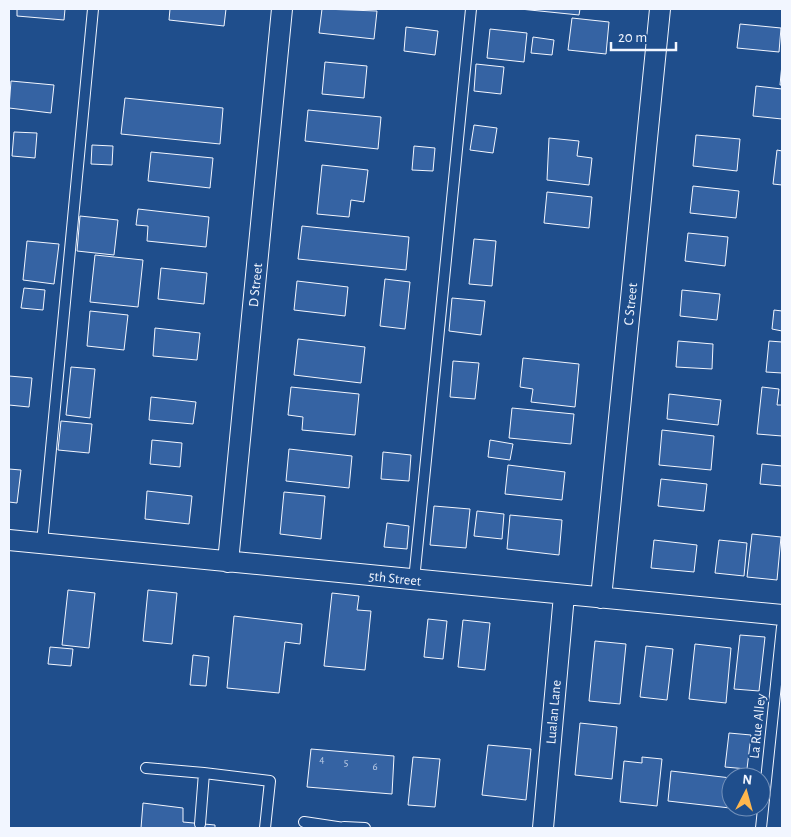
<svg xmlns="http://www.w3.org/2000/svg" width="791" height="837" viewBox="0 0 791 837" font-family="'Alegreya Sans',sans-serif">
<style>
.building{fill:#3563a3;stroke:#f2f6ff}
.lines{fill:none;stroke-linecap:round;stroke-linejoin:round}
.lane-casing{stroke:#f2f6ff;stroke-width:12}
.street-casing{stroke:#f2f6ff;stroke-width:22}
.lane{stroke:#1f4e8c;stroke-width:10}
.street{stroke:#1f4e8c;stroke-width:20}
.labels{text-anchor:middle;stroke-width:4;stroke-linejoin:round;paint-order:stroke}
.number-label{font-size:11px;fill:#c3d1e8}
.street-label{font-size:14px;fill:#f2f6ff;stroke:#1f4e8c}
</style>
<rect width="100%" height="100%" fill="#1f4e8c"/>
<!-- building -->
<path class="building" d="M17,9H65L64,20L17,16Z
M170,9H226L224,26L169,20Z
M322,9L377,11L374,39L319,33Z
M520,9H580L579,15Z
M572,18L609,22L606,54L568,50Z
M740,24L781,28L779,52L737,48Z
M406,27L438,31L435,55L404,51Z
M490,29L527,33L524,62L487,58Z
M533,37L554,40L552,55L531,53Z
M325,62L367,66L364,98L322,94Z
M476,64L504,67L501,94L474,91Z
M782,64V85H780Z
M11,81L54,85L51,113L9,108Z
M756,86L782,89V119L753,116Z
M125,98L223,108L220,144L121,134Z
M308,110L381,117L378,149L305,141Z
M474,125L497,128L493,153L470,150Z
M14,132L37,133L35,158L12,156Z
M696,135L740,139L737,171L693,166Z
M549,138L579,141L577,156L592,158L589,185L547,180Z
M92,145L113,146L112,165L91,164Z
M414,146L435,148L433,171L412,170Z
M777,150L782,151V185L773,184Z
M151,152L213,158L210,188L148,181Z
M322,165L368,170L364,202L351,200L349,217L317,214Z
M693,186L739,191L736,218L690,213Z
M547,192L592,197L589,228L544,223Z
M138,209L209,217L206,247L147,241L148,226L136,225Z
M80,216L118,220L114,255L77,251Z
M302,226L409,237L406,270L298,259Z
M688,233L728,237L725,266L685,261Z
M474,239L496,241L492,286L469,284Z
M27,241L59,244L54,284L23,280Z
M95,255L143,260L138,307L90,302Z
M161,268L207,273L204,304L158,299Z
M385,279L410,282L405,329L380,326Z
M297,281L348,287L345,316L294,310Z
M24,288L45,290L43,310L21,308Z
M682,290L720,294L717,320L680,316Z
M452,298L485,301L481,335L449,331Z
M774,310L782,311V331L772,329Z
M90,311L128,315L124,350L87,346Z
M155,328L200,333L197,360L153,356Z
M298,339L365,347L361,383L294,375Z
M678,341L713,344L712,369L676,367Z
M769,341L782,342V373L766,372Z
M523,358L579,364L575,407L531,402L533,389L520,387Z
M453,361L479,363L475,399L450,397Z
M71,367L95,369L90,418L66,415Z
M9,376L32,378L29,407L9,405Z
M291,387L359,394L355,435L302,430L303,417L288,415Z
M762,387L779,389L777,405H782V436L757,434Z
M669,394L721,400L718,425L667,419Z
M151,397L196,402L193,424L149,420Z
M512,408L574,414L571,444L509,438Z
M61,421L92,424L89,453L58,450Z
M662,430L714,436L711,470L659,465Z
M152,440L182,443L180,467L150,464Z
M490,440L513,444L510,460L488,457Z
M289,449L352,456L349,488L286,481Z
M383,452L411,455L409,481L381,479Z
M762,464L782,466V486L760,484Z
M508,465L565,472L562,500L505,494Z
M9,469L21,470L17,503L9,502Z
M661,479L707,484L704,511L658,506Z
M147,491L192,496L189,524L145,519Z
M284,492L325,496L321,539L280,534Z
M434,506L470,509L466,548L430,545Z
M477,511L504,514L502,539L474,536Z
M510,515L562,520L559,555L507,549Z
M387,523L409,526L407,549L384,547Z
M752,534L781,537L777,580L747,577Z
M654,540L697,545L694,572L651,568Z
M719,540L747,543L744,576L715,573Z
M68,590L95,593L89,648L62,645Z
M148,590L177,593L172,644L143,641Z
M332,593L359,596L357,610L371,611L365,670L324,666Z
M234,616L302,624L300,644L285,642L279,693L227,688Z
M428,619L447,621L443,659L424,657Z
M463,620L490,623L485,670L458,667Z
M740,635L765,637L759,691L734,689Z
M595,641L626,644L620,704L589,701Z
M695,644L731,648L726,703L689,699Z
M646,646L673,649L667,700L640,697Z
M50,647L73,649L71,666L48,664Z
M193,655L209,657L206,686L190,685Z
M580,723L617,727L612,779L575,775Z
M729,733L751,735L747,769L725,767Z
M488,745L531,749L526,800L482,795Z
M311,749L394,756L392,794L307,787Z
M413,757L440,759L435,807L408,805Z
M642,757L662,759L657,806L620,802L624,761L642,763Z
M671,771L731,778L730,808L668,801Z
M143,803L183,808V822L215,825V828H141Z"/>
<g class="lines">
<defs>
<path id="lane" d="M42,543L93,9
M414,580L471,9
M146,768L204,773L200,824
M204,773L270,781L265,828
M304,822L344,828
M344,827L365,828
M761,828L782,627"/>
<path id="street" d="M9,540L782,615
M228,562L282,9
M601,598L660,9
M543,828L564,595"/>
</defs>
<!-- lane casing -->
<use href="#lane" class="lane-casing"/>
<!-- street casing -->
<use href="#street" class="street-casing"/>
<!-- lane -->
<use href="#lane" class="lane"/>
<!-- street -->
<use href="#street" class="street"/>
</g>
<g class="labels">
<!-- number labels -->
<g class="number-label">
<text x="322" y="763">4</text>
<text x="346" y="766">5</text>
<text x="375" y="770">6</text>
</g>
<!-- street labels -->
<g class="street-label">
<text transform="translate(255 285) rotate(-84)" y="5">D Street</text>
<text transform="translate(630 304) rotate(-84)" y="5">C Street</text>
<text transform="translate(395 578) rotate(6)" y="5">5th Street</text>
<text transform="translate(553 712) rotate(-85)" y="5">Lualan Lane</text>
<text transform="translate(757 726) rotate(-84)" y="5">La Rue Alley</text>
</g>
</g>
<!-- border -->
<rect width="791" height="837" fill="none" stroke="#f2f6ff" stroke-width="20"/>
<!-- north arrow -->
<g transform="translate(746 792) rotate(6)"><circle r="24" fill="#1f4e8c" stroke="#7391ba"/>
<path d="M0-4L9 19L0 12L-9 19Z" fill="#ffb74d"/>
<text y="-8" font-size="14" font-weight="bold" text-anchor="middle" fill="#f2f6ff">N</text>
</g>
<!-- scale -->
<path d="M611 42v8h65v-8" fill="none" stroke="#f2f6ff" stroke-width="2.5"/>
<text x="618" y="42" font-size="15" fill="#f2f6ff" stroke="#1f4e8c" stroke-width="4" paint-order="stroke">20 m</text>
</svg>
